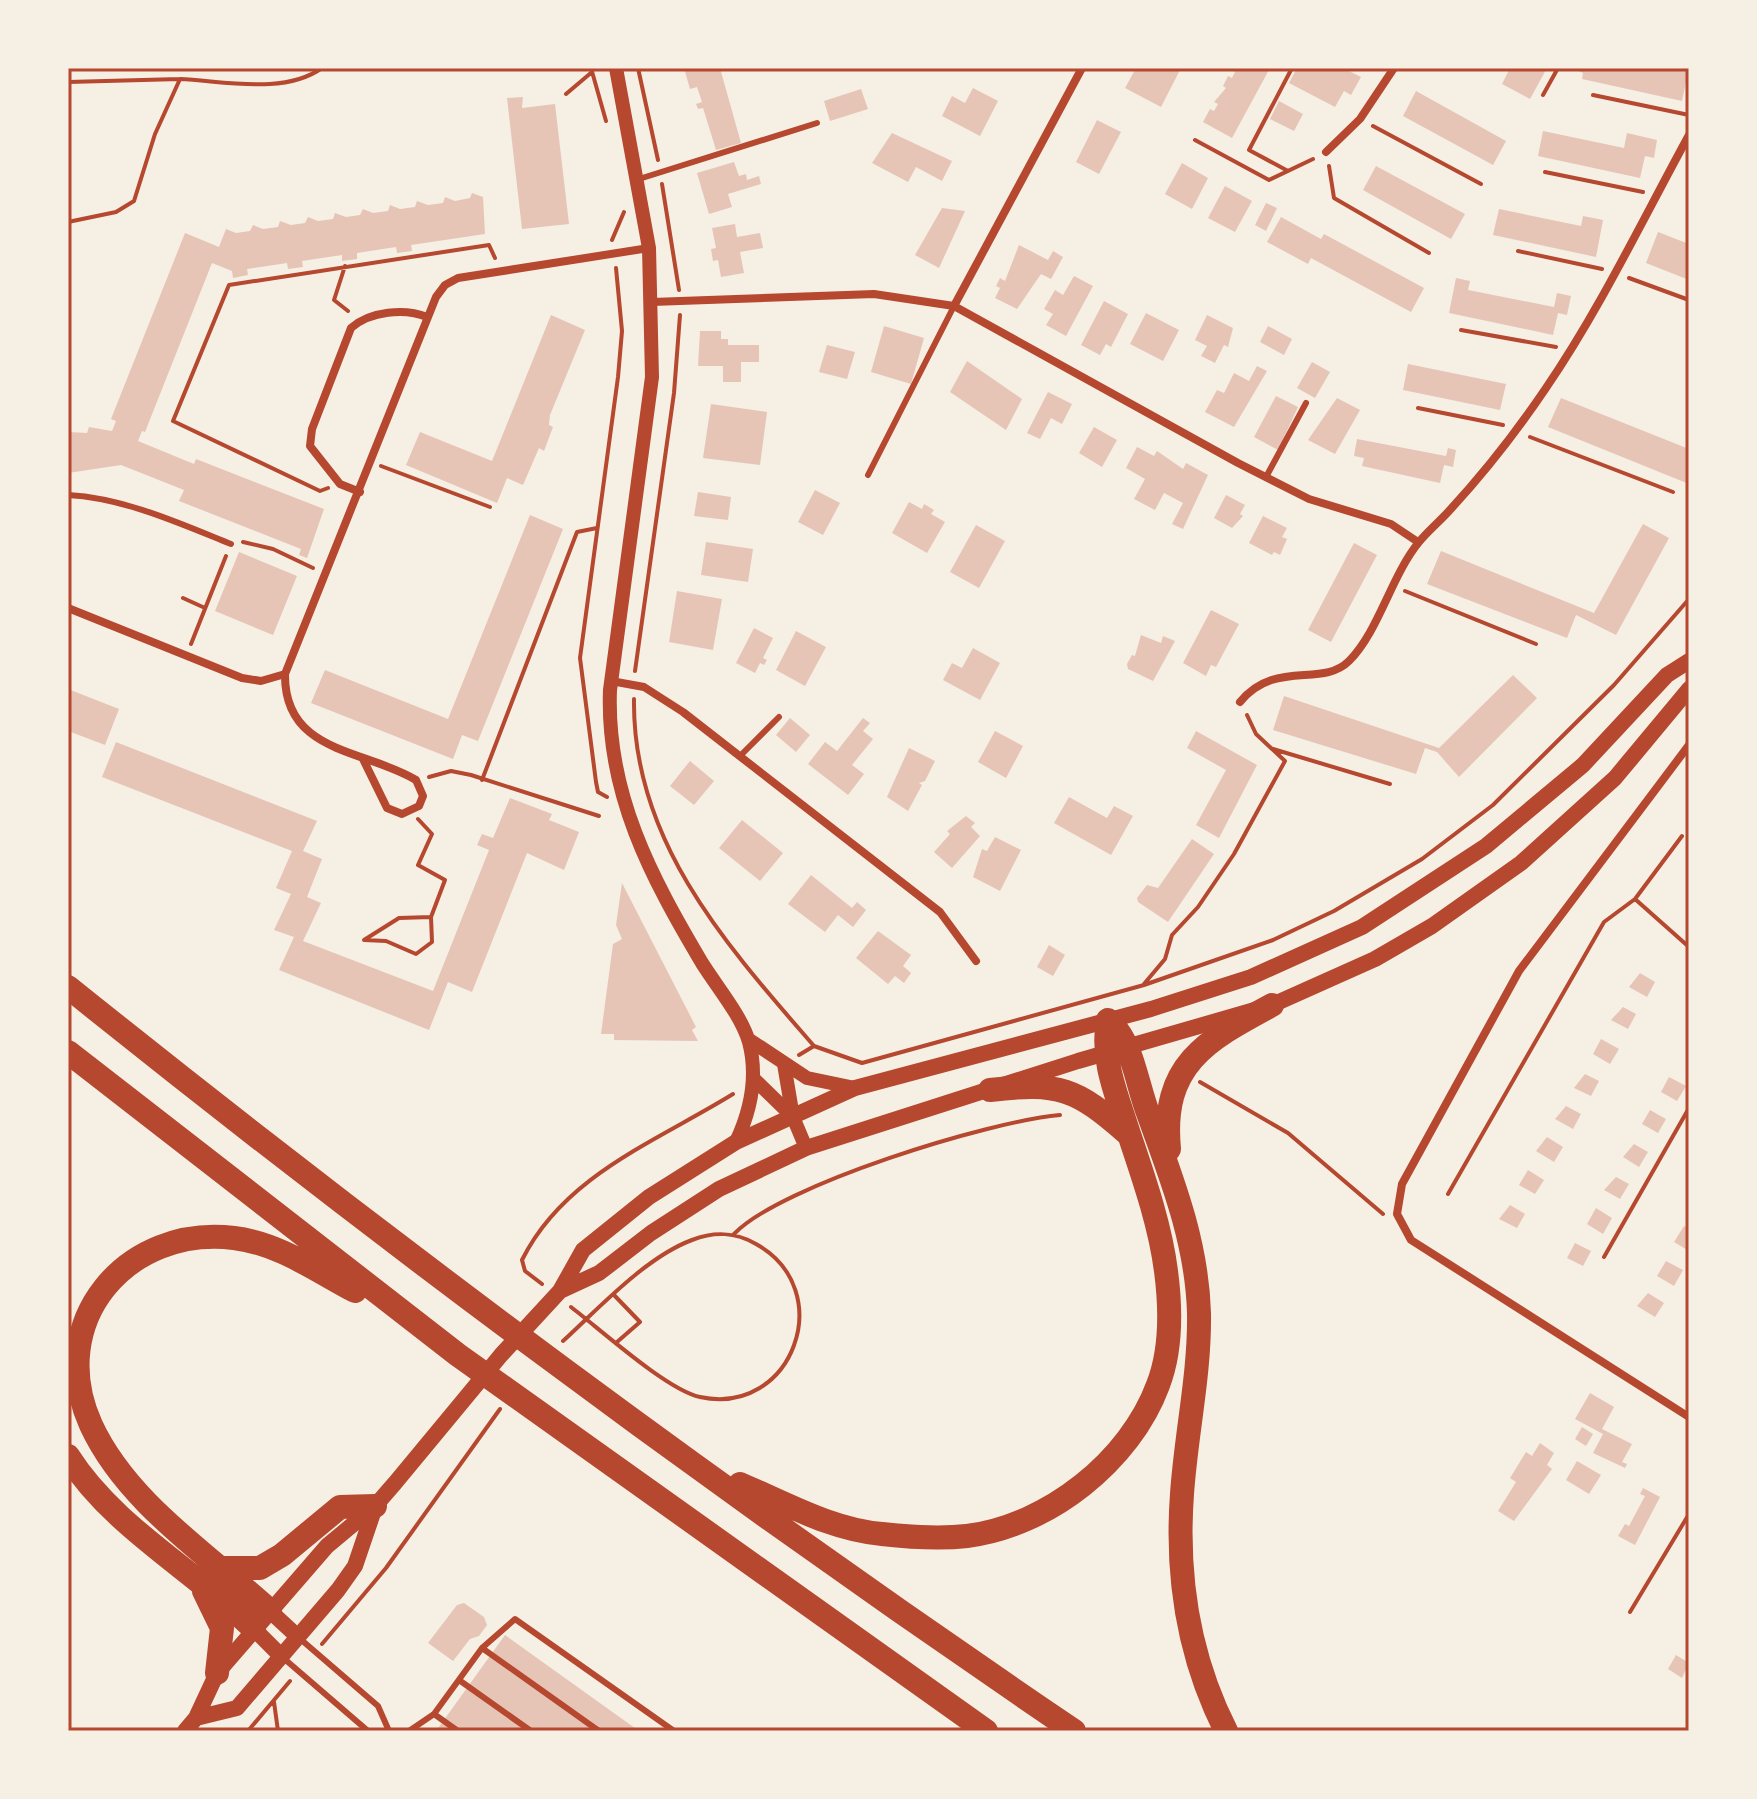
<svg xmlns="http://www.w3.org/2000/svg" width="1757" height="1799" viewBox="0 0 1757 1799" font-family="'Nunito Sans',sans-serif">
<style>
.building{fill:#e6c5b7}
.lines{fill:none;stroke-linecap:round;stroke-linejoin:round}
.path{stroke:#b5482f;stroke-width:4}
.service{stroke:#b5482f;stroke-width:6}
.minor{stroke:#b5482f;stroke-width:8}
.tertiary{stroke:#b5482f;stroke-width:14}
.secondary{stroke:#b5482f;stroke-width:16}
.motorway{stroke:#b5482f;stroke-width:24}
.neatline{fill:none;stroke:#b5482f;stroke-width:3}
</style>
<rect width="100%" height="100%" fill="#f6efe4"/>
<!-- building -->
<path class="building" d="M684,68H720L741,143L716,150L703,108L698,109L696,104L702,102L697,87L690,89Z
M1136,68L1180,70L1161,107L1125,88Z
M1228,68H1270L1232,138L1203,122L1210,109L1214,111L1218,104L1214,102L1226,88L1223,86L1228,76L1232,78L1235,72Z
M1297,68H1343L1361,77L1351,95L1344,91L1335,107L1289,83Z
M1510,68H1547L1530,99L1502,84Z
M1572,68L1667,70L1689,68L1682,101L1582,79L1583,73Z
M973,88L998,101L980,136L942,116L952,96L965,103Z
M861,89L868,109L830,121L824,101Z
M1416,91L1506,141L1493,165L1403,116Z
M523,97L522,108L555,104L569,224L522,229L507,98Z
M1279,101L1303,114L1294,131L1270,119Z
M1097,120L1121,132L1099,174L1076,162Z
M1543,131L1624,148L1627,133L1657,140L1654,158L1645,156L1640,178L1538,156Z
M892,133L952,161L942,181L916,167L908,182L872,163Z
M734,162L739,176L746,174L747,180L759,176L761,184L728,194L732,207L709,214L697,173Z
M1182,163L1208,178L1192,209L1165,194Z
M1376,166L1465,214L1451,239L1363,190Z
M1225,186L1252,201L1235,232L1208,218Z
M472,193L483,197L485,234L411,245L412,251L397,253L396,247L357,253V259L342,261V255L302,261L303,267L288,269L287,263L247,269L248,275L233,278L232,271L212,263L145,432L142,431L138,441L194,464L196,459L324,509L307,558L299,555L301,549L179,501L184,490L121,465L68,473V432L87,433L89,427L112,431L116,421L111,419L185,233L219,247L226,229L236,233L250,231L253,225L263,229L278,227L280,221L291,225L305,223L308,217L318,221L333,219L335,213L346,217L360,215L363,209L373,213L388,211L390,205L400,209L415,207L417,201L428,205L443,203L445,197L455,201L470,198Z
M1266,203L1277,208L1266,231L1255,225Z
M942,208L965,211L939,268L915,255Z
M1499,209L1581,226L1583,216L1603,220L1596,257L1493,235Z
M1281,217L1321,239L1324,234L1424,288L1411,312L1311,258L1308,264L1267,242Z
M735,224L737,237L760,233L763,248L740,252L744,273L721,277L718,260L713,261L711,249L716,248L712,228Z
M1658,232L1689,244V280L1646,263Z
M1019,245L1048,260L1053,251L1063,257L1051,279L1041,274L1017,309L995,298L1000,288L996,286L1000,278L1005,281Z
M1074,276L1093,286L1066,336L1046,325L1053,314L1044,309L1055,290L1063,295Z
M1456,278L1470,281L1468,290L1554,307L1557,293L1571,296L1567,315L1558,313L1553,335L1449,313Z
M1104,301L1128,314L1111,347L1106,344L1100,355L1081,345Z
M1146,313L1179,330L1163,361L1130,344Z
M551,315L585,330L550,415L549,425L553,427L544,451L539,448L523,485L507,478L497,503L406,465L420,432L492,461Z
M1207,315L1233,328L1228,347L1224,345L1215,363L1201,356L1207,346L1195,340Z
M884,326L924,338L911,384L871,372Z
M1268,326L1292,339L1284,355L1260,342Z
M700,331H721V339H728V345H759V362H741V382H723V366H698Z
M827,345L855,352L847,379L819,372Z
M967,361L1022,399L1006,430L950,392Z
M1312,362L1330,372L1315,398L1297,388Z
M1408,364L1506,384L1500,410L1403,390Z
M1257,366L1267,371L1234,427L1205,412L1217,390L1224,393L1234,373L1249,381Z
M1048,392L1072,404L1062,424L1051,418L1040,439L1027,433Z
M1276,396L1298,407L1278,450L1254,437Z
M1337,398L1360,410L1335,454L1308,440Z
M1561,398L1689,449V484L1548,427Z
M711,404L767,412L760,465L703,458Z
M1094,427L1117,440L1102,467L1079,453Z
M1357,439L1446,456L1448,448L1456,450L1453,467L1444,465L1440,483L1362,466L1364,458L1354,456Z
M1137,447L1154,456L1157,451L1183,469L1186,463L1208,475L1183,529L1172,524L1183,503L1164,493L1155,510L1134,499L1145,479L1126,468Z
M815,490L840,503L823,535L798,522Z
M698,492L731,497L728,520L694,516Z
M1226,495L1245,505L1240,514L1243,516L1232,528L1214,518Z
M909,502L922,509L924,504L934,510L931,514L945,522L927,553L892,533Z
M530,515L563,529L478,741L462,735L453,759L311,703L325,670L448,719Z
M1263,516L1287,528L1282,537L1287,539L1280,555L1274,552L1272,555L1249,543Z
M1643,524L1669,538L1616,635L1576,615L1567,638L1427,584L1441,551L1594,613Z
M976,525L1005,541L979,588L950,572Z
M706,542L753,549L748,582L701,575Z
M1354,543L1377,555L1331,642L1308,630Z
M239,552L297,576L273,635L215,611Z
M677,591L722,599L713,650L669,642Z
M1211,610L1239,624L1216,667L1211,665L1206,676L1183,663Z
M754,628L773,638L763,658L767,660L764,665L760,663L755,673L736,663Z
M796,631L826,647L805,686L776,670Z
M1141,635L1161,643L1163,636L1175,641L1153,681L1128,669L1127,664L1132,655L1135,656Z
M973,648L1000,663L980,700L943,680L952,663L962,668Z
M1513,675L1537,698L1459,777L1437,752L1425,748L1416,774L1273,730L1284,696L1439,748Z
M68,689L119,709L105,745L68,731Z
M790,718L810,735L796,752L776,735Z
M863,718L870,723L863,731L873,739L852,765L864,774L848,795L808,764L825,742L837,751Z
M995,731L1023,746L1006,778L978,762Z
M1196,731L1257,765L1219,838L1196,825L1226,770L1187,748Z
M116,742L317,821L303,851L322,859L307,897L321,903L303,941L433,991L489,850L477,845L482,834L493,838L510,798L552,814L549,820L579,832L564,870L527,853L472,992L448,982L429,1030L279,970L294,937L274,930L291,894L276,888L292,851L102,777Z
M909,748L935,761L925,781L919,783L922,785L908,811L887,797Z
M690,761L714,781L694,805L670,786Z
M1069,797L1107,818L1114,806L1133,816L1111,855L1054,823Z
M966,816L975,823L971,827L980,836L952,868L934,852L950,834L947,831Z
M742,820L783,853L760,881L719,848Z
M995,837L1021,850L1000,891L973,877L982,849L987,851Z
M1192,839L1214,854L1168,922L1138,902L1137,898L1147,885L1158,888Z
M811,875L852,908L857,902L866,910L853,927L838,915L825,932L788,904Z
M622,883L696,1027L692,1030L698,1041L614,1040V1034H601L613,944L622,939L616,925Z
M878,931L911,955L903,966L911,973L904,983L895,976L888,984L856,958Z
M1049,945L1065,955L1053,976L1037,967Z
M1640,973L1655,982L1647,997L1629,987Z
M1623,1007L1636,1014L1628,1029L1611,1020Z
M1601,1039L1619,1049L1610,1064L1593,1054Z
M1585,1074L1599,1081L1591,1096L1574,1088Z
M1669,1077L1686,1086L1677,1101L1661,1092Z
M1566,1106L1581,1114L1573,1129L1555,1119Z
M1650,1110L1666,1119L1658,1133L1642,1124Z
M1547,1137L1563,1147L1554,1162L1536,1151Z
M1634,1144L1648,1152L1639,1167L1623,1157Z
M1528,1170L1544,1180L1535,1194L1519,1185Z
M1616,1177L1629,1184L1620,1199L1604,1190Z
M1510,1205L1525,1214L1517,1228L1499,1219Z
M1596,1208L1612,1218L1603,1234L1587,1224Z
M1684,1226L1689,1229V1251L1674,1242Z
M1575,1243L1591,1251L1583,1266L1567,1258Z
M1666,1261L1683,1270L1674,1286L1657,1276Z
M1648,1293L1664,1303L1655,1317L1637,1306Z
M1590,1393L1614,1407L1602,1429L1632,1444L1622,1462L1627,1464L1625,1468L1593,1453L1603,1434L1575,1419Z
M1582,1427L1593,1434L1586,1446L1575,1439Z
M1540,1443L1554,1453L1547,1465L1552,1469L1514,1521L1498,1511L1516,1482L1510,1478L1526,1452L1532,1456Z
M1577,1461L1601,1475L1589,1494L1566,1480Z
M1643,1488L1660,1497L1635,1545L1618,1536L1625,1524L1629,1526L1645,1496L1640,1494Z
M464,1603L484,1617L487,1625L479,1636L470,1639L453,1661L428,1643L457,1605Z
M505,1635L639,1731H436Z
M1676,1655L1689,1663L1682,1678L1668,1669Z"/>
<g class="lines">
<!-- path -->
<path class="path" d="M591,68L606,121
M638,68L658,160
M180,79C225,81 284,95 322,68
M68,82L180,79L155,134L134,201L116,212L68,222
M566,94L592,72
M1543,95L1558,68
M1593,95L1689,115
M1373,126L1481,184
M1195,140L1269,180L1313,159
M1329,166L1334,198L1429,253
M1288,171L1249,150L1292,68
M1545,172L1643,192
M662,184L679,290
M612,240L624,212
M1518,251L1602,269
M345,266L334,300L348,311
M1629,278L1689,300
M1461,330L1556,347
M1418,408L1503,425
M1530,437L1673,492
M381,466L490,507
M328,488L320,491L173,421L229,285L489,245L495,258
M243,542L273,549L313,568
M1405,591L1536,644
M183,598L205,608
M191,644L226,556
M635,671L674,393L680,315
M634,699C632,841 727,946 814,1046
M1273,749L1390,784
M429,777L451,771L471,775L599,816
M482,780L577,532L597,528
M607,797L598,792L596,782L580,658L618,377L622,331L616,268
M418,819L432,834L418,865L445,880L431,917L432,942L416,954L386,941L364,940L399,918L431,917
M1635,899L1689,947
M1144,984L1165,959L1172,935L1198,907L1234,854L1285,761L1256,734L1247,715
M799,1055L814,1046L862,1063L1144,985L1273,940L1334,911L1422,859L1493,805L1614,685L1689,599
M1200,1082L1288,1133L1383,1214
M1448,1194L1604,922L1635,899L1682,836
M734,1234C781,1185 990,1121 1060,1115
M1604,1257L1689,1108
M542,1284L525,1271L522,1260C564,1175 657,1141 733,1094
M614,1295L640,1322L617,1342
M563,1341C599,1308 646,1257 692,1240C715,1231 735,1232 756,1244C839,1290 793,1417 700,1397C667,1390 601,1330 571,1307
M1630,1612L1689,1514
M322,1644L386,1568L500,1409
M274,1702L278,1731
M248,1731L290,1681"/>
<!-- service -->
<path class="service" d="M639,179L817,123
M868,475L954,306
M1266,477L1306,403
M68,495C124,498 179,523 231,544
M740,756L779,717
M298,1637L378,1706L389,1731
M482,1648L599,1731
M281,1656L368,1731
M459,1680L531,1731
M434,1714L458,1731
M409,1731L434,1714L482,1648L515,1619L674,1731"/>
<!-- minor -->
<path class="minor" d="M1326,152L1360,119L1394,68
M652,302L874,294L954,306L1238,463L1309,499L1391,524L1418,542
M954,306L1082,68
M360,492L340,484L310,446L312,429L351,328C370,311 405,308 427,317
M68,608L242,678L261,681L285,674
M611,681L644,687L683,712L940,912L976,961
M1240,702C1275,659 1322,688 1349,661C1379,631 1391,576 1419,542C1428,531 1439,522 1449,511C1484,473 1517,431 1546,388C1600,309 1643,219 1689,135
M1689,745L1519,971L1402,1184L1397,1214L1411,1240L1689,1417
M363,759L387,808L402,814L419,806L423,796L416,780C365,749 284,754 285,674L436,297L445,285L458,278L649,248"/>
<!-- tertiary -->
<path class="tertiary" d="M616,68L649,248L652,377L610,690C606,793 651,877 702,963C717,987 741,1015 749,1042C758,1076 751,1110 736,1142
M748,1039L807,1078L855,1088
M784,1064L793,1117L806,1148
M755,1080L793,1117"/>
<!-- secondary -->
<path class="secondary" d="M560,1291L599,1273L651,1233L719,1189L806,1148L1078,1061L1272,1005L1375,959L1432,926L1521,863L1615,778L1689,689
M270,1611L298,1637
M254,1629L281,1656
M196,1718L237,1708L338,1590L355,1566L375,1507
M185,1731L196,1718L217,1673L327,1546L375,1506L395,1483L501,1355L560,1291L583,1250L649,1197L736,1142L855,1088L1151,1009L1251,977L1362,927L1486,846L1583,765L1667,675L1689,661"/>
<!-- motorway -->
<path class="motorway" d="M68,987C393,1248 729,1497 1074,1731
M1108,1020C1133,1042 1136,1082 1148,1113C1172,1179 1197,1242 1199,1313C1200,1374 1186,1434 1182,1494C1176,1576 1189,1658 1226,1731
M68,1052L458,1355L986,1731
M990,1090C1059,1082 1076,1088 1128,1134
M1169,1149C1161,1065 1205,1041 1272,1005
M68,1456C113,1527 194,1570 254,1629
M740,1484C785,1503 832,1530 882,1534C909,1537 939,1539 967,1536C1048,1526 1130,1461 1158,1385C1172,1349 1171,1309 1166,1271C1160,1224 1143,1176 1128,1131C1116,1093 1101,1060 1108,1020
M223,1568H260L282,1555L340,1507L375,1506
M204,1591L222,1628L217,1673
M270,1611C209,1555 127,1503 91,1425C44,1321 127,1225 234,1238C278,1243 317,1271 355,1291"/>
</g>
<!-- border -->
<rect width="1757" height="1799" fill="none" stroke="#f6efe4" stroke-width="140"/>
<rect x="70" y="70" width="1617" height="1659" class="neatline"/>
</svg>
